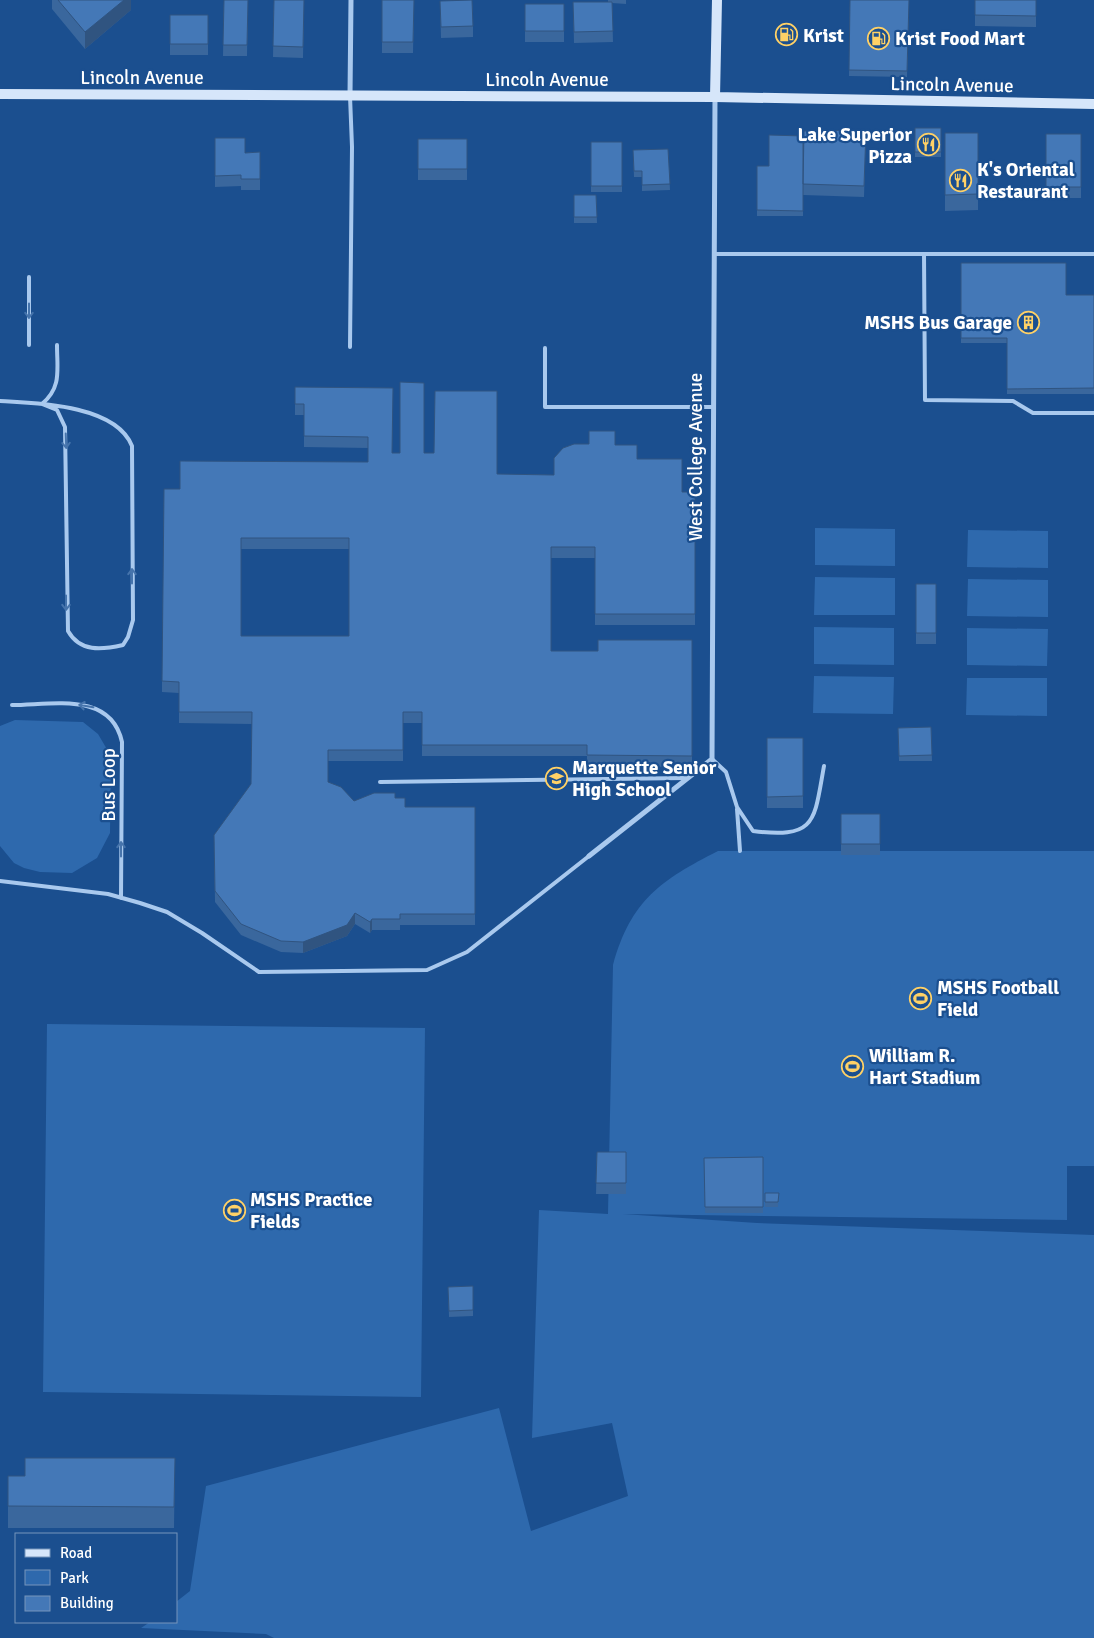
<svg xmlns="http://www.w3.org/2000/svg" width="1094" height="1638" viewBox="0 0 1094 1638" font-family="Signika,sans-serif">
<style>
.green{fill:#2e69ad}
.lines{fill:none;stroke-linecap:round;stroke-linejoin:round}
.lane{stroke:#a9c9ee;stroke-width:4}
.street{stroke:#a9c9ee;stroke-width:5}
.secondary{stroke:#d6e6fa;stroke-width:10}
.wall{fill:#3a679d;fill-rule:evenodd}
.shaded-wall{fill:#305480}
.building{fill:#4478b7;stroke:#305480;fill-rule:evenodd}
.oneway{stroke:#4674ac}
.labels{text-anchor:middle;stroke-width:4.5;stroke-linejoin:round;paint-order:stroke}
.poi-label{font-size:19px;font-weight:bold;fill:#fff;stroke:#1b4f8f;text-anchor:start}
.street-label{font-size:19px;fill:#fff;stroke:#1b4f8f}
</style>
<rect width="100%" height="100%" fill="#1b4f8f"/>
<!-- green -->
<path class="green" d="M815,528L895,529V566L815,565Z
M968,530L1048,531V568L967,567Z
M815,577L895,578V615H814Z
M968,579L1048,580V617L967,616Z
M814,627L894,628V665L814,664Z
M967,628L1048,629L1047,666L967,665Z
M814,676L894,677L893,714L813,713Z
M967,678H1047V716L966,715Z
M15,720L83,722L98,734L111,756L110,833L97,858L72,873L40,872L24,868L14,863L0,846V726Z
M718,851H1094V1166H1067V1220L623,1214L757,1223L1094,1235V1638H274L266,1634L141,1628L150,1622H176V1602L190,1591L206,1486L499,1408L531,1531L628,1496L612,1423L532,1438L539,1210L608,1214L613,965C631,900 661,880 718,851Z
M47,1024L425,1028L421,1397L43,1392Z"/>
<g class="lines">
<!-- lane -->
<path class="lane" d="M714,254H924
M1094,254H924L925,400L1013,401L1033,413H1094
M29,277V345
M350,347L352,147L350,96
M545,348V407H712
M0,401C38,403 116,405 132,446L133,620L128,637L123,645C101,650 80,652 68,631L65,427L57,410L42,404
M42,404C62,387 57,370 57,345
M12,705C52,705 111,691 122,742L121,898
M712,759L726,772L737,807L753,831C817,839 814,821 824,766
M380,782L687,778
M737,809L740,851
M0,881L108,894L140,903L167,912L202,933L259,972L427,970L467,952L589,856"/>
<!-- street -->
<path class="street" d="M350,95L351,0
M589,856L712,759L715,97"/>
<!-- secondary -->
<path class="secondary" d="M0,94L715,97L1094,104
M715,97L717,0"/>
</g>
<!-- wall -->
<path class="wall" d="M52,0H131V10L85,49L52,9Z
M224,0H248L247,56H223Z
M274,0H304L303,58L273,57Z
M382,0H414L413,53H382Z
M608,0H626V4L612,3L613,42L574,43L573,2H608Z
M850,0H909L907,77L849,76Z
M1036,0V27L975,26V15Z
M440,1L473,26V37L441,38Z
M525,4H564V42H525Z
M170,15H208V55H170Z
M915,128H941V157H915Z
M866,130L864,197L803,195V216H757V166H769L803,136Z
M945,133H978V210L945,211Z
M1046,134H1081V198H1046Z
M215,138L245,153L260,152V190H241V186L215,187Z
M418,139H467V180H418Z
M591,142H622V192H591Z
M668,149L670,190L642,191V177H634L633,150Z
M574,195H596L597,223H574Z
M961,263L1066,295H1094V394H1007V343H961Z
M295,387L392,453H424L497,474L554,475L615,445L637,459L682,492L695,503V625H595V558H551V651H598L692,640V767L587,766V756H422V723H403V761H328V782L354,801L395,798L405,807H475V925H400V930H372L370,933L355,924L347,936L303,953L281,952L241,935L215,902L214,846L251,784L252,724L179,723V693L162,692V681L180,489L368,462V448L304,447V415H295ZM241,549H349V636H241Z
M916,584H936V644H916Z
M931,727L932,761H899L898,728Z
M767,738H803V808H767Z
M841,814H880V855H841Z
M597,1152H626V1194H596Z
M763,1157V1213H705L704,1158Z
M765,1193H779L778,1207H765Z
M473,1286V1316L449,1317L448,1287Z
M175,1458L174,1528H8V1476H25Z"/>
<!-- shaded-wall -->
<path class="shaded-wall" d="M124,0H131V10L85,49V32Z
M355,913V924L347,936L303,953V942Z
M372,919V930L370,933V922Z"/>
<!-- building -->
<path class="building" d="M58,0H124L85,32Z
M224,0H248L247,45H223Z
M274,0H304L303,47L273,46Z
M382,0H414L413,42H382Z
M472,0L473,26L441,27L440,1Z
M850,0H909L907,71L849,70Z
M975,0H1036V16L975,15Z
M573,2H612L613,31L574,32Z
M525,4H564V31H525Z
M170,15H208V44H170Z
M915,128H941V152H915Z
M866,130L864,186L803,184L804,131Z
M945,133H978V194L945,195Z
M1046,134H1081V187H1046Z
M769,135L803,136V211L757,210V166H769Z
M215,138H245V153L260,152V179H241V175L215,176Z
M418,139H467V169H418Z
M591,142H622V186H591Z
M668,149L670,184L642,185V171H634L633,150Z
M574,195H596L597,217H574Z
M961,263H1066V295H1094V388L1007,389V338H961Z
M400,382L424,383V453H434L435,391H497V474L554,475V458L563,448L574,444H589V431H615V445H637V459H682V492H695V614H595V547H551V651H598V640H692V756L587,755V745H422V712H403V750H328V782L341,787L354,801L374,793H395V798H405V807H475V914H400V919H372L370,922L355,913L347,925L303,942L281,941L241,924L215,891L214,835L251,784L252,712H179V682L162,681L164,489H180V461L368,462V437L304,436V404H295V387L393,388L392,453H400ZM241,538H349V636H241Z
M916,584H936V633H916Z
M931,727L932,755L899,756L898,728Z
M767,738H803V796L767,797Z
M841,814H880V844H841Z
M597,1152H626V1183H596Z
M763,1157V1207H705L704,1158Z
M765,1193H779L778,1202H765Z
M473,1286V1310L449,1311L448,1287Z
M25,1458H175L174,1507L8,1506V1476H25Z"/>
<!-- one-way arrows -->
<defs><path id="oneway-shaft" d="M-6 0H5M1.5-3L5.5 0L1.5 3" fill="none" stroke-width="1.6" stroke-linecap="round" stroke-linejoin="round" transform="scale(1.25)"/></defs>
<g class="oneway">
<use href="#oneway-shaft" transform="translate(29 311) rotate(90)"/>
<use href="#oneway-shaft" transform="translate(66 441) rotate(88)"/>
<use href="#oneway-shaft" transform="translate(132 576) rotate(-90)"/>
<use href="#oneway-shaft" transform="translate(66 603) rotate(90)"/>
<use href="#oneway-shaft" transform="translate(86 706) rotate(-171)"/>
<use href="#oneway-shaft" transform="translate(121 849) rotate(-90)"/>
</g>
<!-- icons -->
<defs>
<symbol id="fuel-ring" viewBox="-11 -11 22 22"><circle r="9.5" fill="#1b4f8f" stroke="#ffd166" stroke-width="1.5"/><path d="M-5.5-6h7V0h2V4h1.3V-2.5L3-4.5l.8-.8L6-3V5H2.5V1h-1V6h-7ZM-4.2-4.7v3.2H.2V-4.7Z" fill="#ffd166"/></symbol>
<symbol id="restaurant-ring" viewBox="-11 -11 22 22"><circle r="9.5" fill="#1b4f8f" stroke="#ffd166" stroke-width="1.5"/><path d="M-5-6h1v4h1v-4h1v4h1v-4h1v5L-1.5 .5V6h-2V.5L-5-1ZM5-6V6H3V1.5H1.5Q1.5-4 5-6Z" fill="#ffd166"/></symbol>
<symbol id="building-ring" viewBox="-11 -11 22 22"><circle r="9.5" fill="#1b4f8f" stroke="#ffd166" stroke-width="1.5"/><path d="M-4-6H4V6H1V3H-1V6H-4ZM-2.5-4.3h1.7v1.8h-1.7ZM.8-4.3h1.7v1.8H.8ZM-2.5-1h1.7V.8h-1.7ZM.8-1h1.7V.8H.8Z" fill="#ffd166"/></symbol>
<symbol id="school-ring" viewBox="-11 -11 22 22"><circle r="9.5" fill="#1b4f8f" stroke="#ffd166" stroke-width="1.5"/><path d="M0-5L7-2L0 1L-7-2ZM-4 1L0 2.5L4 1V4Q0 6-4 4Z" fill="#ffd166"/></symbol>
<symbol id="stadium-ring" viewBox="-11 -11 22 22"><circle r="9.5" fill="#1b4f8f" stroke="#ffd166" stroke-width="1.5"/><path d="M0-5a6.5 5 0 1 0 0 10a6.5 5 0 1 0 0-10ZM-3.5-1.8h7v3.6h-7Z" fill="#ffd166"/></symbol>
</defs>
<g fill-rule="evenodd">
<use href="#fuel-ring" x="774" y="22" width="25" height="25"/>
<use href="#fuel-ring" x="866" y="26" width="25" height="25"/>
<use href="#restaurant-ring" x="916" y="132" width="25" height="25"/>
<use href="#restaurant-ring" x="948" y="168" width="25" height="25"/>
<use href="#building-ring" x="1016" y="310" width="25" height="25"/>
<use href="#school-ring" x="544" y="766" width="25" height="25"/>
<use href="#stadium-ring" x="908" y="986" width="25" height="25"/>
<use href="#stadium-ring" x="840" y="1054" width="25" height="25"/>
<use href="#stadium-ring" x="222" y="1198" width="25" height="25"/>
</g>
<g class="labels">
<!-- poi labels -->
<g class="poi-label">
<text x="803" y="42">Krist</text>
<text x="895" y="45">Krist Food Mart</text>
<text x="912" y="141" text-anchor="end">Lake Superior<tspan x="912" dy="22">Pizza</tspan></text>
<text x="977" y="176">K's Oriental<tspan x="977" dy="22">Restaurant</tspan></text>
<text x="1012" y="329" text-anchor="end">MSHS Bus Garage</text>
<text x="572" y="774">Marquette Senior<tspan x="572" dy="22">High School</tspan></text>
<text x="937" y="994">MSHS Football<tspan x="937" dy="22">Field</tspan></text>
<text x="869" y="1062">William R.<tspan x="869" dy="22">Hart Stadium</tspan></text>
<text x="250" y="1206">MSHS Practice<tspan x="250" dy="22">Fields</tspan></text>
</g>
<!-- street labels -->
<g class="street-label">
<text x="142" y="84">Lincoln Avenue</text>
<text x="547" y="86">Lincoln Avenue</text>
<text transform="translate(952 84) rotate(1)" y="7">Lincoln Avenue</text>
<text transform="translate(695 457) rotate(-90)" y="7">West College Avenue</text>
<text transform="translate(108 785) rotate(-90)" y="7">Bus Loop</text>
</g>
</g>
<!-- legend -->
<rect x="15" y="1533" width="162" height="90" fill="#1b4f8f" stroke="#7695bc"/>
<rect x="25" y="1549" width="25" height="8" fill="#d6e6fa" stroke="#7695bc"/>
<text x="60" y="1558" font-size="15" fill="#ffffff">Road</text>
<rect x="25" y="1570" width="25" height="15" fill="#2e69ad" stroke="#7695bc"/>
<text x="60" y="1583" font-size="15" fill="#ffffff">Park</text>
<rect x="25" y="1596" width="25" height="15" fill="#4478b7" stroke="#7695bc"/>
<text x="60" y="1608" font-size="15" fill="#ffffff">Building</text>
</svg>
